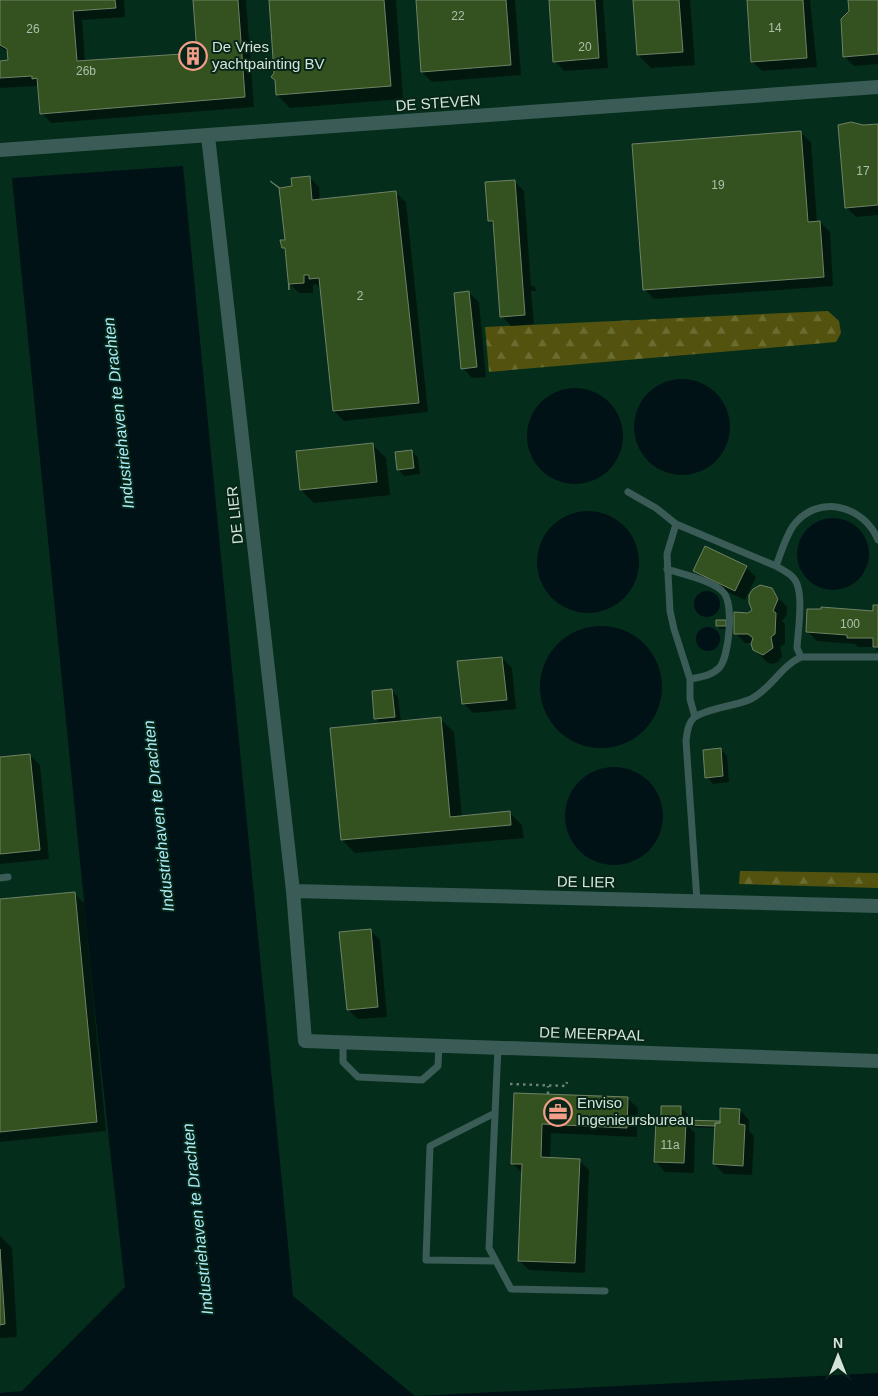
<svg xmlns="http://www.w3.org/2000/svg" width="878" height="1396" viewBox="0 0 878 1396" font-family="Arial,sans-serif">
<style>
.built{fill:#042e1b}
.forest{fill:url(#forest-firs)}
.water{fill:#001216}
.shadow{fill:#0007;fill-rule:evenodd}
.building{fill:#34521f;stroke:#708166}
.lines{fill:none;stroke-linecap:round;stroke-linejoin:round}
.path{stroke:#6b8377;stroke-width:2.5;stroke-dasharray:2.5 4;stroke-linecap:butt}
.lane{stroke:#3b5b56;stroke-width:7}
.street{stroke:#3b5b56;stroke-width:14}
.labels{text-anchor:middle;stroke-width:4;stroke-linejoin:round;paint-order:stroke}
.number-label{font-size:12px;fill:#abc0ab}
.poi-label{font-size:15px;fill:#d3e4da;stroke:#072618;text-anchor:start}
.street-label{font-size:15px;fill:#d3e4da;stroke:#072618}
.water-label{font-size:16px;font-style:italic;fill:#a7ebf7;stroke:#072618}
</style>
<defs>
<pattern id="forest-firs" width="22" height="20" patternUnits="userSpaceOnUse" patternTransform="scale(1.25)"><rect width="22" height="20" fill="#53530f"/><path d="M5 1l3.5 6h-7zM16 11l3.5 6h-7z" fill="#6b6c31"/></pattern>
</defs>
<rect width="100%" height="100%" fill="#072618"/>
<!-- built -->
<path class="built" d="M0,0H878V1396H0Z"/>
<!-- forest -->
<path class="forest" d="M828,311L839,321L841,333L836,342L489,372L485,327Z
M740,871L878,873V888L739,884Z"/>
<!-- water -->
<path class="water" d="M183,166L293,1296L415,1396L878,1373V1396H0V1393L22,1391L125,1287L94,1002L12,178Z
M634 427a48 48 0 1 1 96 0a48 48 0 1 1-96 0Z
M527 436a48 48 0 1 1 96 0a48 48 0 1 1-96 0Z
M537 562a51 51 0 1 1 102 0a51 51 0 1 1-102 0Z
M797 554a36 36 0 1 1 72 0a36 36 0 1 1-72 0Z
M694 604a13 13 0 1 1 26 0a13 13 0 1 1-26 0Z
M540 687a61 61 0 1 1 122 0a61 61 0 1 1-122 0Z
M696 639a12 12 0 1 1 24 0a12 12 0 1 1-24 0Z
M565 816a49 49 0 1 1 98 0a49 49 0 1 1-98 0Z"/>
<!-- shadow -->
<path class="shadow" d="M0,0H124L125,17L82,20L85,62L198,54L194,0H246L254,107L51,123L42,113L39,86L0,88V62L9,61V53L0,47Z
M270,0H396L403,99L290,108L277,95Z
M417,0H515L521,75L432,82L422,72Z
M550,0H603L608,68L564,71L555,61Z
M634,0H690L695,65L651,68L638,55Z
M748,0H810L817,67L762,71L752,61Z
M850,0H878V64L854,66L844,56Z
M878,125V215L856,217L846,207L863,126Z
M801,133L811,142L817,222H820L830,232L833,286L654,299L644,289Z
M309,177L319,187L320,201L396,193L406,202L428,412L344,421L334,411L320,288L316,284L313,285V293H299L289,283L286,251L283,248L286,241L294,187Z
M514,181L524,191L531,286H534L537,291H531L534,324L511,326L502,316L495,227L489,221Z
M469,293L479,302L486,377L472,378L463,368Z
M373,445L386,458L390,495L314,503L301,490Z
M412,451L418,458L420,474L404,476L398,469Z
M746,567L756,577L745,600L704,581L695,571Z
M770,588L787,607V614L782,621L785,624V644L780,647L782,656L778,662L773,664L768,663L757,652L753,643H745L735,633Z
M878,606V651L875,647H858L855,644L817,641L807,631L874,612Z
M725,621L728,629H720L717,626Z
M502,658L512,668L516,709L473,713L463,703Z
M392,691L398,697L401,722L440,719L454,732L462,817L509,812L522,825L524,838L355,853L342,840L381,724L376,719Z
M721,750L727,756L729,782L713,784L707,777Z
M30,755L40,765L49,859L0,864V758Z
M74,893L84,903L106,1131L0,1142V901Z
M370,930L380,940L387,1017L358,1019L348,1010Z
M563,1031L570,1034V1039L562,1036Z
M515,1094L628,1099L638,1108L637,1119L657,1122L681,1108L691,1117V1122L716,1125L740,1110L749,1120V1131L754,1136L752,1175L724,1174L714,1164L716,1128L689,1127L695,1133L694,1173L665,1172L656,1162L657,1126L637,1125V1137L551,1133L550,1159L579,1160L589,1170L585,1273L529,1270L520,1261L522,1173L512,1163ZM637,1121L662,1123V1125L637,1124Z
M0,1236L12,1248L17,1337L0,1338Z"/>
<!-- building -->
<path class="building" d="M0,0H115L116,8L73,11L77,61L197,53L193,0H238L245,97L40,114L37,78L32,79V76L0,78V61L8,60L7,49L0,45Z
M269,0H384L391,86L276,95L275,80L271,77L274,73Z
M416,0H506L511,65L421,72Z
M549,0H595L599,58L553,62Z
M633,0H679L683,52L637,55Z
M747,0H803L807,58L751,62Z
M848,0H878V54L843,57L841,19L849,11Z
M851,122L863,125L878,124V205L845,208L838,125Z
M801,131L808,222L820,221L824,277L643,290L632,144Z
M310,176L312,200L396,191L419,403L333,411L319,278L309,279V275H304V283L289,284V290L285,248H282L280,240H285L279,188L270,181L280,188L292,186L291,178Z
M515,180L525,315L500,317L493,221H488L485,182Z
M469,291L477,367L461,369L454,293Z
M373,443L377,482L300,490L296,451Z
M412,450L414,468L397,470L395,452Z
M705,546L747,566L735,591L693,571Z
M760,585L772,588L778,599L773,611L776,613L775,634L771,637L773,648L763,655L753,650L751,644L753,638L748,634H734V612L748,613L752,610L749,603V595L753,589Z
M873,605H878V647H873V638H847V635L806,632L807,609H821V607L873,611Z
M716,620H726V626H716Z
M502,657L507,700L462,704L457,661Z
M392,689L395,717L374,719L372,691Z
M441,717L450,817L510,811L511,825L341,840L330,728Z
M721,748L723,776L705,778L703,750Z
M30,754L40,850L0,854V757Z
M75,892L97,1122L0,1132V899Z
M371,929L378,1007L347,1010L339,932Z
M514,1093L628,1097L627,1128L542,1124L541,1157L580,1159L575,1263L518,1261L522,1164H511Z
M661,1106H681V1122H686L684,1163L654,1162L656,1121H661Z
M720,1108L740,1109L739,1124L745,1125L743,1166L713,1164L715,1123H720Z
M628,1118L661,1119V1121H656V1124L627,1122Z
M681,1120L720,1121V1123H715V1126L686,1125V1122H681Z
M0,1249L5,1324L0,1325Z"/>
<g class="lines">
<!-- path -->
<path class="path" d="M510,1084L566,1086L567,1082
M548,1094V1086"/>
<!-- lane -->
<path class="lane" d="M628,492L656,508L676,524L776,566
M676,524L667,554L670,611L674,629L690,679V699L695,717
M667,569C681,574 715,581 724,593C734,605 729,657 719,668C711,676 700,677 690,679
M801,657L797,648C798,631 803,600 797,584C794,575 784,571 776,566C781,553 785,538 793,526C817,493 864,505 878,540
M0,878L8,877
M697,901L686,741C687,733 688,722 695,717C708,708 736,706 751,699C771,689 781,666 801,657H878
M343,1042V1062L358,1077L422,1080L438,1066L439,1045
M498,1047L489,1248L511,1289L605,1291
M495,1113L430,1146L426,1260L496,1261"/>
<!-- street -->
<path class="street" d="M208,136L293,891L305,1041L878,1061
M0,150L878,87
M293,891L878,906"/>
</g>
<!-- icons -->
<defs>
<symbol id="building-ring" viewBox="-11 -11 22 22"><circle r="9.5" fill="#072618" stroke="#f49e8a" stroke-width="1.5"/><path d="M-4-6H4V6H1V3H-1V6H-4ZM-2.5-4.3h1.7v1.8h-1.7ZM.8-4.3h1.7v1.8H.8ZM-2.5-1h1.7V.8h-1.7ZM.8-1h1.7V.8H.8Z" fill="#f49e8a"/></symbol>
<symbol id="office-ring" viewBox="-11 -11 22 22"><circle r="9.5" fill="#072618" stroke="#f49e8a" stroke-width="1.5"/><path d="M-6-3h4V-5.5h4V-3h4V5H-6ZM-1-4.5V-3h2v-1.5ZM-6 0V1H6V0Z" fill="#f49e8a"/></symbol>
</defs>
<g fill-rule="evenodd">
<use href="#building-ring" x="177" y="40" width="32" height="32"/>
<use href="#office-ring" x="542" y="1096" width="32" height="32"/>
</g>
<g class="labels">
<!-- number labels -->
<g class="number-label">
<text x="458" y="20">22</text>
<text x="775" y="32">14</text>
<text x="33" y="33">26</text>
<text x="585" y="51">20</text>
<text x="86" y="75">26b</text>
<text x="863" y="175">17</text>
<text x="718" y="189">19</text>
<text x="360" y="300">2</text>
<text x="850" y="628">100</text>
<text x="670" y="1149">11a</text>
</g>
<!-- poi labels -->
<g class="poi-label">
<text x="212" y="52">De Vries<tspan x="212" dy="17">yachtpainting BV</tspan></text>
<text x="577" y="1108">Enviso<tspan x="577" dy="17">Ingenieursbureau</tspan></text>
</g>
<!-- street labels -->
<g class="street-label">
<text transform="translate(438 103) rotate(-4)" y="5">DE STEVEN</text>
<text transform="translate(235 515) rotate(-96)" y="5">DE LIER</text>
<text transform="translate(586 882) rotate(1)" y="5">DE LIER</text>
<text transform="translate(592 1034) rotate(2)" y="5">DE MEERPAAL</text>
</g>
<!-- water labels -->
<g class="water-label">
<text transform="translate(118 413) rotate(-96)" y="6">Industriehaven te Drachten</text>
<text transform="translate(158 816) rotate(-96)" y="6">Industriehaven te Drachten</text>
<text transform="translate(197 1219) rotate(-96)" y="6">Industriehaven te Drachten</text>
</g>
</g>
<!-- north arrow -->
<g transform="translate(838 1356)" stroke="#072618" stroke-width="4" paint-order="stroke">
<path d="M0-4L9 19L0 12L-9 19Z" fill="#d3e4da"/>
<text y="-8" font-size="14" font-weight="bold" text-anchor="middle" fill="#d3e4da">N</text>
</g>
</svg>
